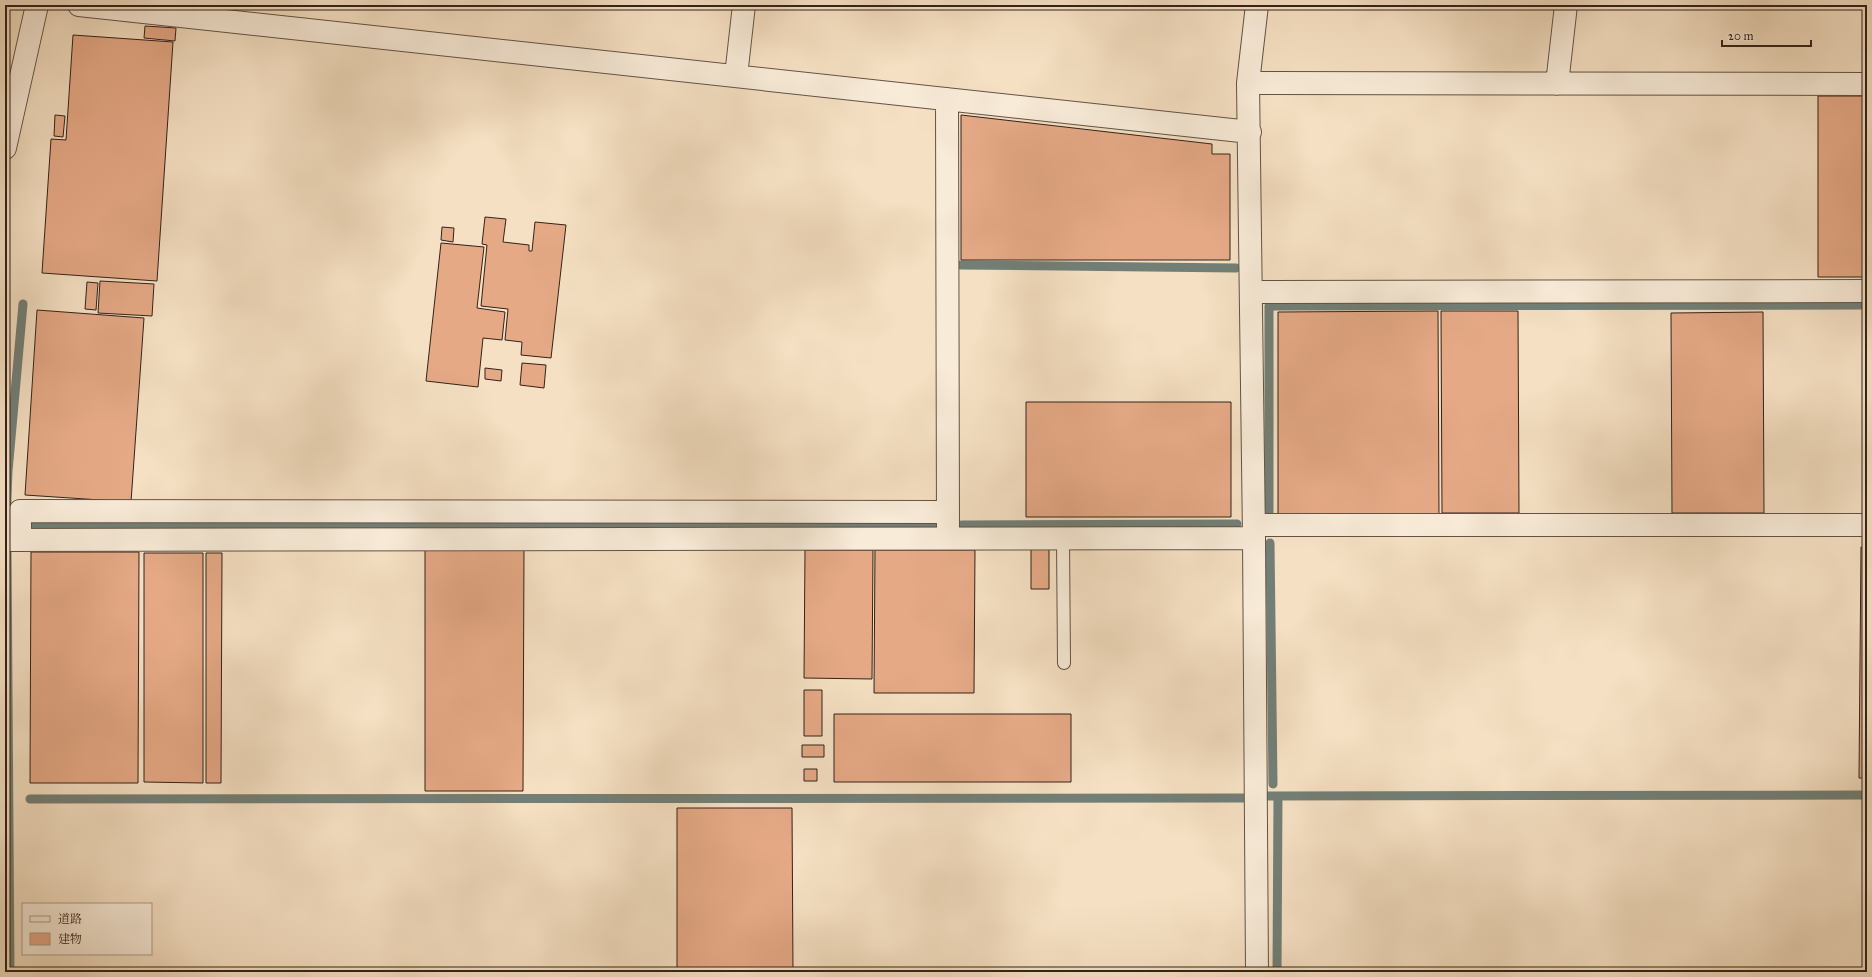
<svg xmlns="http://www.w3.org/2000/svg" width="1872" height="977" viewBox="0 0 1872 977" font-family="'IM FELL Great Primer','Noto Serif JP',serif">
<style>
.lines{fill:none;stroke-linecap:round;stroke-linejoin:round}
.stream{stroke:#727f77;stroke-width:9}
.building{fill:#e5a986;stroke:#32221b}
.service-casing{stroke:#635245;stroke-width:14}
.minor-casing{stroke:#635245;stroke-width:24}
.tertiary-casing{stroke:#635245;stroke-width:24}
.service{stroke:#f8ebd8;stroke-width:12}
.minor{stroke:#f8ebd8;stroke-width:22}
.tertiary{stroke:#f8ebd8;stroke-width:22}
</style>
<rect width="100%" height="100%" fill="#f5e0c3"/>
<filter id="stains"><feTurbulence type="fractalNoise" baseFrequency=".005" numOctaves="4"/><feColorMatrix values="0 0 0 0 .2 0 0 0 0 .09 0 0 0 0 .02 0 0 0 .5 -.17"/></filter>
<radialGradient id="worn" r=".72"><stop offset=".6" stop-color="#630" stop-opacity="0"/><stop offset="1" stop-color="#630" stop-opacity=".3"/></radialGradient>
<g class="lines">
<!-- stream -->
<path class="stream" d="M961,265L1236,268
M1269,515V306L1867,305
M6,522L8,471L23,304
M962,525L1237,524
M32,527L933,525
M1270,543L1273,784
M7,552L10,972
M1267,796L1867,795
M30,799L1243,798
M1277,972L1278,796"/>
</g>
<!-- building -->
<path class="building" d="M145,26L176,28L175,41L144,38Z
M73,35L173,42L157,281L42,273L51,139L66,140Z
M1818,96H1867V277H1818Z
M55,115L65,116L63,137L54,136Z
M961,115L1212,144V154H1230V260H961Z
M485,217L506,219L503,242L529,245V251H532L535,222L566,225L551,358L521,355L522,342L505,340L508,309L481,306L487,245L482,244Z
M442,227L454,228L453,242L441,240Z
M441,243L484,247L477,308L505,312L502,340L483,338L478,387L426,381Z
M100,281L154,284L152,316L98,313Z
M87,282L98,283L96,310L85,309Z
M37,310L144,318L131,502L25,495Z
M1438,311L1439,515H1278V312Z
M1441,311H1518L1519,513H1442Z
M1763,312L1764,513H1672L1671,313Z
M522,363L546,365L544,388L520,385Z
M485,368L502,370L501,381L485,379Z
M1026,402H1231V517H1026Z
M1031,546H1049V589H1031Z
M1861,547H1867V778H1859Z
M425,549H524L523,791H425Z
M805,550H873L872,679L804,678Z
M875,550H975L974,693H874Z
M31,552H139L138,783H30Z
M144,553H203V783L144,782Z
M206,553H222L221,783H206Z
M804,690H822V736H804Z
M834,714H1071V782H834Z
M802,745H824V757H802Z
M804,769H817V781H804Z
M677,808H792L793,972H677Z"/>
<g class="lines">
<defs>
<path id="service" d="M1063,539L1064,663"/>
<path id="minor" d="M79,5L1250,132
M736,76L744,5
M1248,83L1867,84
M1557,84L1566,5
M947,99L948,526
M1252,292L1867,291
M1254,525H1867
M5,540L1254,538
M20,540V511L948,512
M1257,972L1254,538L1248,83L1257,5"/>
<path id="tertiary" d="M5,148L37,5"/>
</defs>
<!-- service casing -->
<use href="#service" class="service-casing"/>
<!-- minor casing -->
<use href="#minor" class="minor-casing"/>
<!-- tertiary casing -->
<use href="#tertiary" class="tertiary-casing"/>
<!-- service -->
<use href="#service" class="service"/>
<!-- minor -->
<use href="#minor" class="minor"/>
<!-- tertiary -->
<use href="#tertiary" class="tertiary"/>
</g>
<!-- margin -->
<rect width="1872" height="977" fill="none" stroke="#f5e0c3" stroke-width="20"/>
<rect x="6" y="6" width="1860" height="965" fill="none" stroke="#32221b" stroke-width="2"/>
<rect x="10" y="10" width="1852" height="957" fill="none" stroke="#32221b"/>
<!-- legend -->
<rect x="22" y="903" width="130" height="52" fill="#f8ebd8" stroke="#a99b8c"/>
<rect x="30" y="916" width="20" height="6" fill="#f8ebd8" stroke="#a99b8c"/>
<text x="58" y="923" font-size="12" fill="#32221b">道路</text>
<rect x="30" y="933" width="20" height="12" fill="#e5a986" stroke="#a99b8c"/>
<text x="58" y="943" font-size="12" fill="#32221b">建物</text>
<!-- scale -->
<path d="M1722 40v6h89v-6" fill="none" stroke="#32221b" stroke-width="2"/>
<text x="1728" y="40" font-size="12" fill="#32221b" stroke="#f8ebd8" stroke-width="3" paint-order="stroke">20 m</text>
<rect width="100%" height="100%" filter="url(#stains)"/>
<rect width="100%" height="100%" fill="url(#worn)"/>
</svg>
